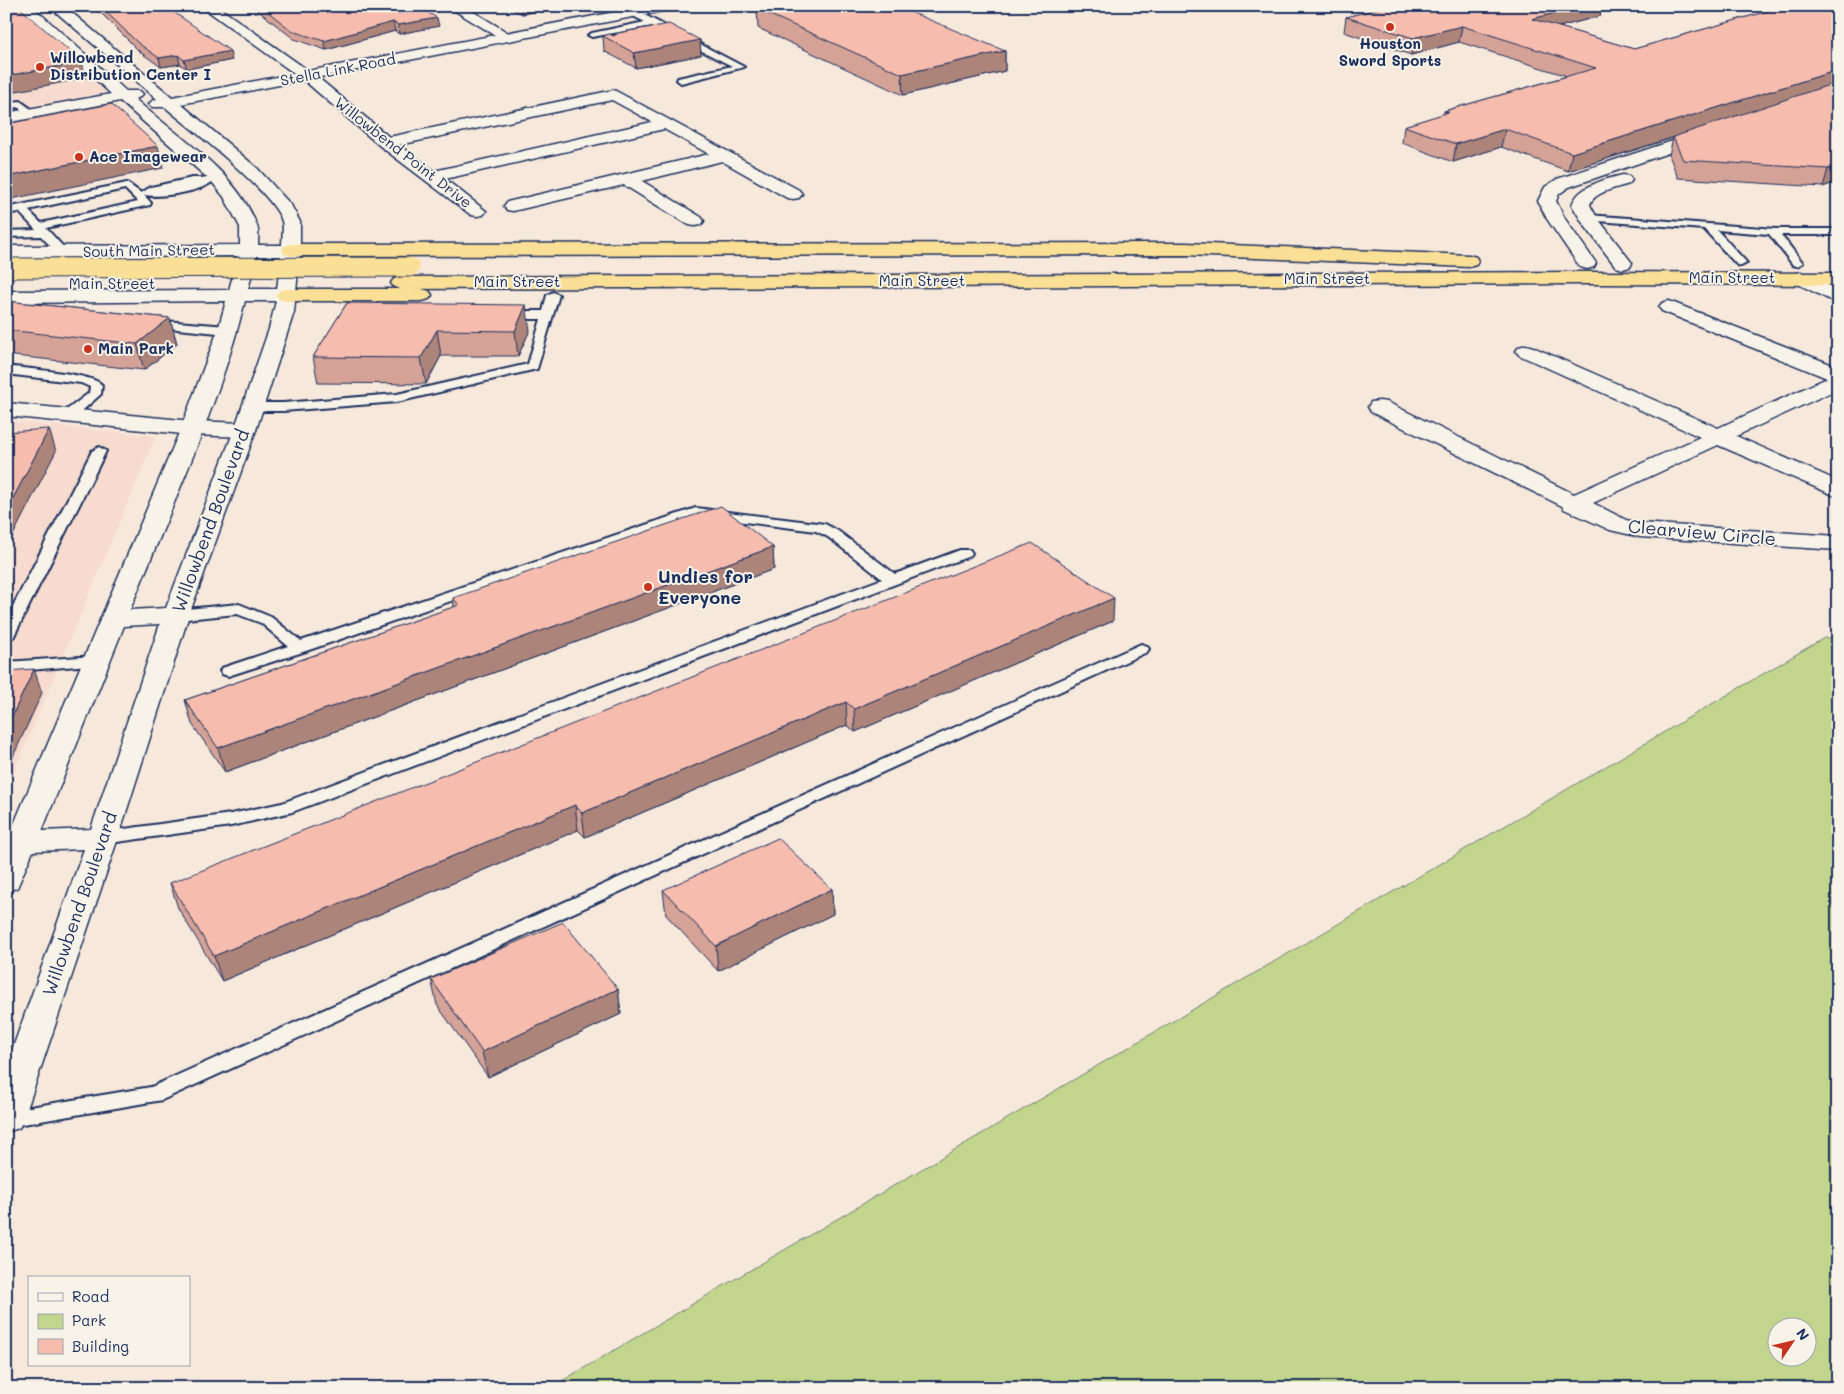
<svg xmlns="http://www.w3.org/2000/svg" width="1844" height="1394" viewBox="0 0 1844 1394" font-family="Mali,sans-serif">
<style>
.built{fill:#f7dbce}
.green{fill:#c1d68c;stroke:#6e8275;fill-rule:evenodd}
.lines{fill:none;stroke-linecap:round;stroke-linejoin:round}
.lane-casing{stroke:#1b2f5e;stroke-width:4}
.street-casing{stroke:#1b2f5e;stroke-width:3}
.secondary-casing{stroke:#1b2f5e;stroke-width:3}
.highway-casing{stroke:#1b2f5e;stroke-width:3}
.lane{fill:#f7f3e8;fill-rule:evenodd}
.street{fill:#f7f3e8;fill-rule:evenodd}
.secondary{fill:#f7f3e8;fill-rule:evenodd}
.highway{fill:#fadf96;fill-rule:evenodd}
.highway-bridge-casing{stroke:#1b2f5e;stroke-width:21;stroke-linecap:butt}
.highway-bridge{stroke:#fadf96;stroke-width:19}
.wall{fill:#d4a296;stroke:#1b2f5e}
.shaded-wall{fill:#ac847a;stroke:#1b2f5e}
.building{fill:#f6bcae;stroke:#1b2f5e}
.poi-dot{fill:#c8321e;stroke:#f7f3e8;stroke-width:2}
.labels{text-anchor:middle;stroke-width:4;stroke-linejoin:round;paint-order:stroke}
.far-poi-label{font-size:15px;font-weight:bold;fill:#1b2f5e;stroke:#f7f3e8;text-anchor:start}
.far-street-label{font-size:15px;fill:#1b2f5e;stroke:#f7f3e8}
.street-label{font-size:18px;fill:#1b2f5e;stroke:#f7f3e8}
.poi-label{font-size:18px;font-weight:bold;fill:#1b2f5e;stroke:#f7f3e8;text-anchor:start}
</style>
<rect width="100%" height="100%" fill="#f7e8dc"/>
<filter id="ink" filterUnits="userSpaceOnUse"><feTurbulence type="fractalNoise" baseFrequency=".02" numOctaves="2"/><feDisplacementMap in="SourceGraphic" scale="10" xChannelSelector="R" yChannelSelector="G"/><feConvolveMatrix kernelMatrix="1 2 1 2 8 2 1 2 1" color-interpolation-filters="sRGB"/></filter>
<g filter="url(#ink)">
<!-- built -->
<path class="built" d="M18,12L107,91L104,93L6,112V14Z
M6,421L156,436L6,791Z"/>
<!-- green -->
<path class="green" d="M1824,638H1838V1388H550ZM1776,1326H1806V1356H1776Z"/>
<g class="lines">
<defs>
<path id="lane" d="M631,11H637L744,67L681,83L677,80L678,78L732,66L652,26L592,37L588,35L592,33L645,22L631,15Z
M20,101L34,111V115H28L18,107L6,109V103Z
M192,178H208L213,181C201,192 160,198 144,195L151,203L150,205L46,228L66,250L67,252L66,254H58L41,236L6,237V231L36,230L19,212L6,214V208L127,183L141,193L151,187ZM125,189L138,202L41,223L28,210Z
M1588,215L1776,229H1838V235H1781L1803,263L1797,266L1793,265L1769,234L1717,230L1747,263L1741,266L1737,265L1704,229L1584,220L1583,218L1584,216Z
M553,292L559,295L537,369L397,402L283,411H253L247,407L253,403H283L397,394L528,364L541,319H507L501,315L507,311H543L547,295Z
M151,320L228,326L234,330L228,334L147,326L145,324Z
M6,366C25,369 92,373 102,385L101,394L74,418H64L63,415L64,412L89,393L90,387L81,383L6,374Z
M99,447L106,451L14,636L11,639L6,641V620L92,451Z
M696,508L825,524L838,531L895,574L960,550H970L972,553L970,556L292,812L231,826L103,844L97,842L94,838L97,834L103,832L231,814L282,803L882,579L828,537L816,531L697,516L306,651L228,676L222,674L220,671L222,668L288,646L261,623L237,614L176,620L171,618L168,615L171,612L176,610L239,604L271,617L301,641Z
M1141,644L1147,646L1149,649L1147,652L162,1100L6,1127V1111L151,1087Z
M95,656L101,658L103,661L101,664L6,672V662Z"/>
<path id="street" d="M201,6H217L316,76L389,137L614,90L799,190L802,194L799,198L793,199L787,198L722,161L642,181L701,217L704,221L701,225L695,226L689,225L624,185L513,211L507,210L504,206L507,202L709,154L664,129L445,179L486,211L483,215L477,216L471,215L380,146L306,82ZM612,100L652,122L434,171L399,145Z
M447,6H464L515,37L513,40H503Z
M1706,130L1712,132L1714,135L1712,138L1569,187L1559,194L1556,201L1565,219L1596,263L1594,267L1587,269L1580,267L1547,219L1538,201L1545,187L1557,179Z
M1623,175L1629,176L1632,180L1629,184C1617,188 1593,192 1590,205L1596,216L1632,263L1630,267L1623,269L1616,267L1582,222L1572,205C1578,186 1605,179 1623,175Z
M1801,272L1838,290V304L1794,282L1791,278L1794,274Z
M1669,301L1838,367V389L1736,436L1838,481V497L1718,445L1593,503L1626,520L1640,523L1838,536V550L1640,537L1610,530L1564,509L1562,506L1371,412L1368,407L1371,402L1379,401L1387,402L1574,494L1700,437L1519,355L1516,351L1519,347L1526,345L1533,347L1718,428L1827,378L1662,311L1659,307L1662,303Z
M6,403L192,421L245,423L253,425L256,430L253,435L245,437L192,435L6,416Z"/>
<path id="secondary" d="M17,6H32L126,91H140L143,94L140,97L135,99C176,136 237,171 257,226C259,231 258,239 258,245H282C282,237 284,228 282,221C273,192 191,129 165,107H152L149,104L152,101L157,99L49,6H64L172,97L646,6H676L669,10L181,104L257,168L291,205L300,222V250L294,312L256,430L189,615L118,838L24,1118L19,1128L6,1132V1067L84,849L33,851L17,888L6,891V843L181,428L218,330L226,301L6,303V291L229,290L238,256L6,258V246L240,245V227L224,197L212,182L120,101L6,123V113L111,94ZM257,256H281L277,289H248ZM245,301H276L269,329L234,430L166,608L130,610C170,510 219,405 245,301ZM160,624L91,829L42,831L124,626Z"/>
<path id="highway" d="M1186,243L1469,255L1476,257L1478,261L1476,265L1469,267L1186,255L291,256L284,254L282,250L284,246L291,244Z
M1588,272L1838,273V285L1588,284L401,289L394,287L391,283L394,279L401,277Z
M286,289H422L429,291L432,295L429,299L422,301H286L279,299L276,295L279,291Z"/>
</defs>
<!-- lane casing -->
<use href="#lane" class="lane-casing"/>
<!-- street casing -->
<use href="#street" class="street-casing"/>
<!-- secondary casing -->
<use href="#secondary" class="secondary-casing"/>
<!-- highway casing -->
<use href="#highway" class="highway-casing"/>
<!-- lane -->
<use href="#lane" class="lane"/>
<!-- street -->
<use href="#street" class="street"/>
<!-- secondary -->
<use href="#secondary" class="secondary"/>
<!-- highway -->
<use href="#highway" class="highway"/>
<defs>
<path id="highway-bridge" d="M6,268L410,267"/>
</defs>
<!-- highway-bridge casing -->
<use href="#highway-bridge" class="highway-bridge-casing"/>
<!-- highway-bridge -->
<use href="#highway-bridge" class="highway-bridge"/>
</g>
<!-- wall -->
<path class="wall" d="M97,6H165L232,60L187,69L180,64L161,67L140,52L98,10Z
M252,6H417L439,26L399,34L395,31L326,50L294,39Z
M506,6H568L522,14Z
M1388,6H1602L1600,16L1559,27L1634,49L1786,6L1838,181L1823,187L1678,178L1669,155L1673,138L1568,171L1501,147L1453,162L1402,143L1404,126L1444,114V111L1567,76L1459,42L1411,55L1344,32L1346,17Z
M757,9L1005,51V71L903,95L758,28Z
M603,36L700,40L701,55L636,68L604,51Z
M6,301L170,318L177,344L144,370L6,355Z
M347,303L530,330L518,356H441L426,384L318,383L313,357Z
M773,547L774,569L225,772L192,724L185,700L454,607L453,598Z
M1113,621L855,732L847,725L585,837L578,830L222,981L178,908L170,883Z
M832,889L833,914L718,971L666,915L663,890Z
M431,979L618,989L621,1014L488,1077L437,1005Z"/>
<!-- shaded-wall -->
<path class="shaded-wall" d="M521,6H568L522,14Z
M1581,6H1602L1600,16L1529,35L1532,19Z
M437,18L439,26L399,34L398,25Z
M393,22L395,31L326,50L324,41Z
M1462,26L1459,42L1411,55L1413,38Z
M700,40L701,55L636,68L634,53Z
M230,51L232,60L187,69L184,60Z
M1005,51V71L903,95L902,74Z
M178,55L180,64L161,67L159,58Z
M82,62L86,78L6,93V76Z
M1838,70V85L1568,171L1572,153Z
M1505,129L1501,147L1453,162L1456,144Z
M158,146L163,168L6,200V177Z
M1838,165V181L1823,187L1828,169Z
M526,305L530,330L518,356L515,331Z
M170,318L177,344L144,370L137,344Z
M437,330L441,356L426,384L421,358Z
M49,429L56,451L6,549V512Z
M773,547L774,569L225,772L218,748Z
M1114,598L1113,621L855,732L854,709Z
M34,669L42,693L6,772V729Z
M846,702L847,725L585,837L582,813Z
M575,805L578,830L222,981L214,956Z
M832,889L833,914L718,971L716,946Z
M618,989L621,1014L488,1077L482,1052Z"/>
<!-- building -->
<path class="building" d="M6,6H18L82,62L6,76Z
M100,6H165L230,51L184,60L178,55L159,58L138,43Z
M261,6H417L437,18L398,25L393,22L324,41L292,31Z
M771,6H896L1005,51L902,74L757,9Z
M1388,6H1581L1532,19L1634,49L1786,6H1838V70L1572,153L1505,129L1456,144L1404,126L1449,112L1444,111L1596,68L1462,26L1413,38L1346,17Z
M669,24L700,40L634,53L603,36L609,34L614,36L618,33Z
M1838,82V165L1828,169L1683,160L1673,137Z
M111,104L158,146L6,177V124Z
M6,301L170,318L137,344L6,330Z
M347,303L526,305L515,331L437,330L421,358L313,357Z
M49,429L6,512V432Z
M721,506L773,547L218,748L185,700L459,605L453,598Z
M1032,543L1114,598L854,709L846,702L582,813L575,805L214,956L170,883Z
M34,669L6,729V671Z
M778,838L832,889L716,946L663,890Z
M563,922L618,989L482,1052L431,979Z"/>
</g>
<!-- markers -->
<g class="poi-dot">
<circle cx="1390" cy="27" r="5"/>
<circle cx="40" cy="67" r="5"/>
<circle cx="79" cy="157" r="5"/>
<circle cx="88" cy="349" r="5"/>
<circle cx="648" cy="587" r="5"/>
</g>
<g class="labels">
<!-- far-poi labels -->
<g class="far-poi-label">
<text x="1390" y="49" text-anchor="middle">Houston<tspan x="1390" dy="17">Sword Sports</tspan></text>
<text x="50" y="63">Willowbend<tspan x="50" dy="17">Distribution Center I</tspan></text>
<text x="89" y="162">Ace Imagewear</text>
<text x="98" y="354">Main Park</text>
</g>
<!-- far-street labels -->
<g class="far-street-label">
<text transform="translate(338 70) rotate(-11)" y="5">Stella Link Road</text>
<text transform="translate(403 153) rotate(38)" y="5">Willowbend Point Drive</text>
<text transform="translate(149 251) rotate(-1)" y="5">South Main Street</text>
<text x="1732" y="283">Main Street</text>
<text x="1327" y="284">Main Street</text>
<text x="922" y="286">Main Street</text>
<text x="517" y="287">Main Street</text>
<text x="112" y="289">Main Street</text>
</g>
<!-- street labels -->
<g class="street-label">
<text transform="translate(211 521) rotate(-70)" y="6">Willowbend Boulevard</text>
<text transform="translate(1702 533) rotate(5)" y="6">Clearview Circle</text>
<text transform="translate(80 904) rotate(-71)" y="6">Willowbend Boulevard</text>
</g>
<!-- poi labels -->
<g class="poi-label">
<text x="658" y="583">Undies for<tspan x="658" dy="21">Everyone</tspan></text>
</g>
</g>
<!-- margin -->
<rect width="1844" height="1394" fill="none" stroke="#f7f3e8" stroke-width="25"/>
<rect x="12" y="12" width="1819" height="1369" fill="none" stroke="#1b2f5e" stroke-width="2" filter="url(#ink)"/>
<!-- legend -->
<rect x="28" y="1276" width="162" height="90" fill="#f7f3e8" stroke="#9fa5b1"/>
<rect x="38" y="1293" width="25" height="8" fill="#f7f3e8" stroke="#9fa5b1"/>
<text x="72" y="1302" font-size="15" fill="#1b2f5e">Road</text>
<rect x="38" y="1314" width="25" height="15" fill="#c1d68c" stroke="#9fa5b1"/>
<text x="72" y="1326" font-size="15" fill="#1b2f5e">Park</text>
<rect x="38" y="1339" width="25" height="15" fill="#f6bcae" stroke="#9fa5b1"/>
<text x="72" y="1352" font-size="15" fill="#1b2f5e">Building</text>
<!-- north arrow -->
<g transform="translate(1792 1342) rotate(55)"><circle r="24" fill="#f7f3e8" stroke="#9fa5b1"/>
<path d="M0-4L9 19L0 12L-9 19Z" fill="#c8321e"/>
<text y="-8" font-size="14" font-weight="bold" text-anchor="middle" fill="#1b2f5e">N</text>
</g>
</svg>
